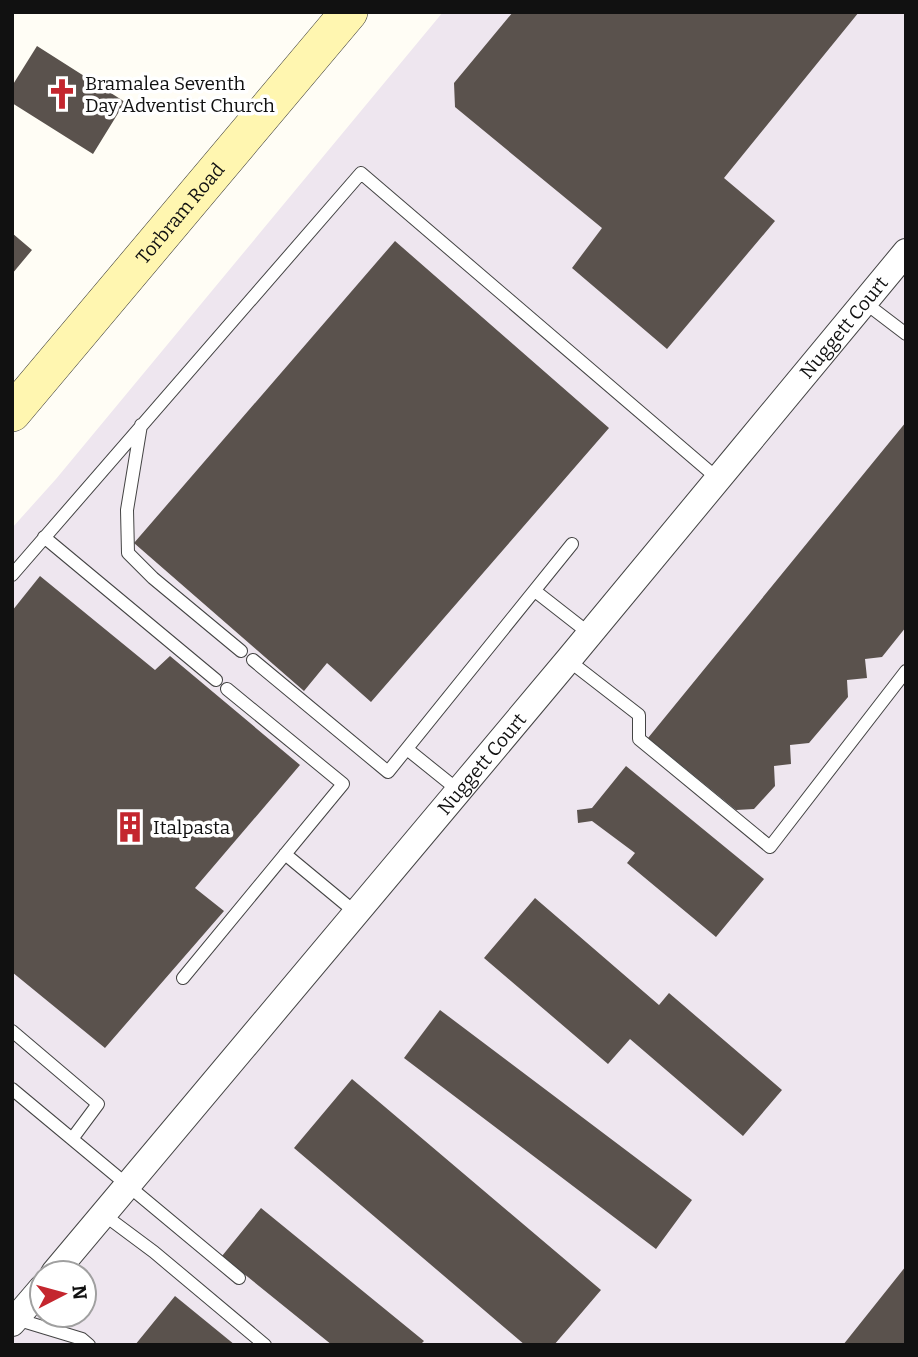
<svg xmlns="http://www.w3.org/2000/svg" width="918" height="1357" viewBox="0 0 918 1357" font-family="Bitter,serif">
<style>
.industrial{fill:#eee6ef;fill-rule:evenodd}
.building{fill:#5a524d}
.lines{fill:none;stroke-linecap:round;stroke-linejoin:round}
.service-casing{stroke:#444;stroke-width:14}
.minor-casing{stroke:#444;stroke-width:28}
.secondary-casing{stroke:#333;stroke-width:38}
.service{stroke:#fff;stroke-width:12}
.minor{stroke:#fff;stroke-width:26}
.secondary{stroke:#fff6b0;stroke-width:37}
.labels{text-anchor:middle;stroke-width:7;stroke-linejoin:round;paint-order:stroke}
.poi-label{font-size:19px;fill:#111;stroke:#fff;text-anchor:start}
.street-label{font-size:19px;fill:#111;stroke:#fff}
</style>
<rect width="100%" height="100%" fill="#fffdf5"/>
<!-- industrial -->
<path class="industrial" d="M443,12H906V1345H12V528L56,479ZM42,1273H84V1315H42Z"/>
<!-- building -->
<path class="building" d="M513,12H859L724,178L775,221L667,349L572,268L602,228L455,107L454,83Z
M37,46L125,102L93,154L12,103V86Z
M12,233L32,250L12,274Z
M395,241L609,428L371,702L327,663L304,691L134,543Z
M906,422V627L882,657L865,659L867,678L847,680L848,697L809,743L790,745L791,764L774,766L775,786L754,809L736,810L648,738Z
M40,576L155,670L170,656L300,765L195,888L224,911L105,1048L12,972V611Z
M626,766L764,879L716,937L627,863L635,853L592,821L578,823L577,810L592,808Z
M535,898L659,1005L669,993L782,1090L743,1136L630,1039L608,1064L484,958Z
M440,1010L692,1200L656,1249L404,1058Z
M352,1079L601,1290L554,1345H525L294,1148Z
M261,1208L424,1341L420,1345H332L222,1256Z
M906,1266V1345H843Z
M175,1296L235,1345H135Z"/>
<g class="lines">
<defs>
<path id="service" d="M864,302L906,334
M141,425L127,510L128,553L153,578L241,651
M44,537L216,680
M12,575L361,173L717,478
M535,591L590,634
M253,660L388,772L572,544
M568,660L639,715V739L770,847L906,671
M407,749L458,790
M285,854L355,912
M183,978L343,784L227,689
M12,1031L98,1104L72,1139
M12,1089L239,1278
M103,1214L154,1252L265,1345
M16,1319L82,1339L89,1345"/>
<g id="minor">
<path id="s1" d="M54,1273C225,1067 398,864 569,659C682,524 793,387 906,252"/>
<path d="M12,1323L42,1288"/>
</g>
<g id="secondary">
<path id="s2" d="M12,413L349,12"/>
</g>
</defs>
<!-- service casing -->
<use href="#service" class="service-casing"/>
<!-- minor casing -->
<use href="#minor" class="minor-casing"/>
<!-- secondary casing -->
<use href="#secondary" class="secondary-casing"/>
<!-- service -->
<use href="#service" class="service"/>
<!-- minor -->
<use href="#minor" class="minor"/>
<!-- secondary -->
<use href="#secondary" class="secondary"/>
</g>
<!-- icons -->
<defs>
<symbol id="church-bare" viewBox="-9 -9 18 18"><path d="M-1.2-6h2.4v3.5h3.3v2.4h-3.3V6h-2.4V-.1h-3.3v-2.4h3.3Z" fill="#c4262e" stroke="#fff" stroke-width="2.5" paint-order="stroke"/></symbol>
<symbol id="building-bare" viewBox="-9 -9 18 18"><path d="M-4-6H4V6H1V3H-1V6H-4ZM-2.5-4.3h1.7v1.8h-1.7ZM.8-4.3h1.7v1.8H.8ZM-2.5-1h1.7V.8h-1.7ZM.8-1h1.7V.8H.8Z" fill="#c4262e" stroke="#fff" stroke-width="2.5" paint-order="stroke"/></symbol>
</defs>
<g fill-rule="evenodd">
<use href="#church-bare" x="40" y="72" width="44" height="44"/>
<use href="#building-bare" x="108" y="805" width="44" height="44"/>
</g>
<g class="labels">
<!-- poi labels -->
<g class="poi-label">
<text x="85" y="90">Bramalea Seventh<tspan x="85" dy="22">Day Adventist Church</tspan></text>
<text x="153" y="834">Italpasta</text>
</g>
<!-- street labels -->
<g class="street-label">
<text dy="7" stroke="none"><textPath href="#s2" startOffset="261">Torbram Road</textPath></text>
<text dy="7" stroke="none"><textPath href="#s1" startOffset="1232">Nuggett Court</textPath></text>
<text dy="7" stroke="none"><textPath href="#s1" startOffset="665">Nuggett Court</textPath></text>
</g>
</g>
<!-- border -->
<rect width="918" height="1357" fill="none" stroke="#111111" stroke-width="28"/>
<!-- north arrow -->
<g transform="translate(63 1294) rotate(84)"><circle r="33" fill="#ffffff" stroke="#a0a0a0" stroke-width="2"/>
<path d="M0-5L12 26L0 18L-12 26Z" fill="#c4262e"/>
<text y="-10" font-size="19" font-weight="bold" text-anchor="middle" fill="#111111">N</text>
</g>
</svg>
